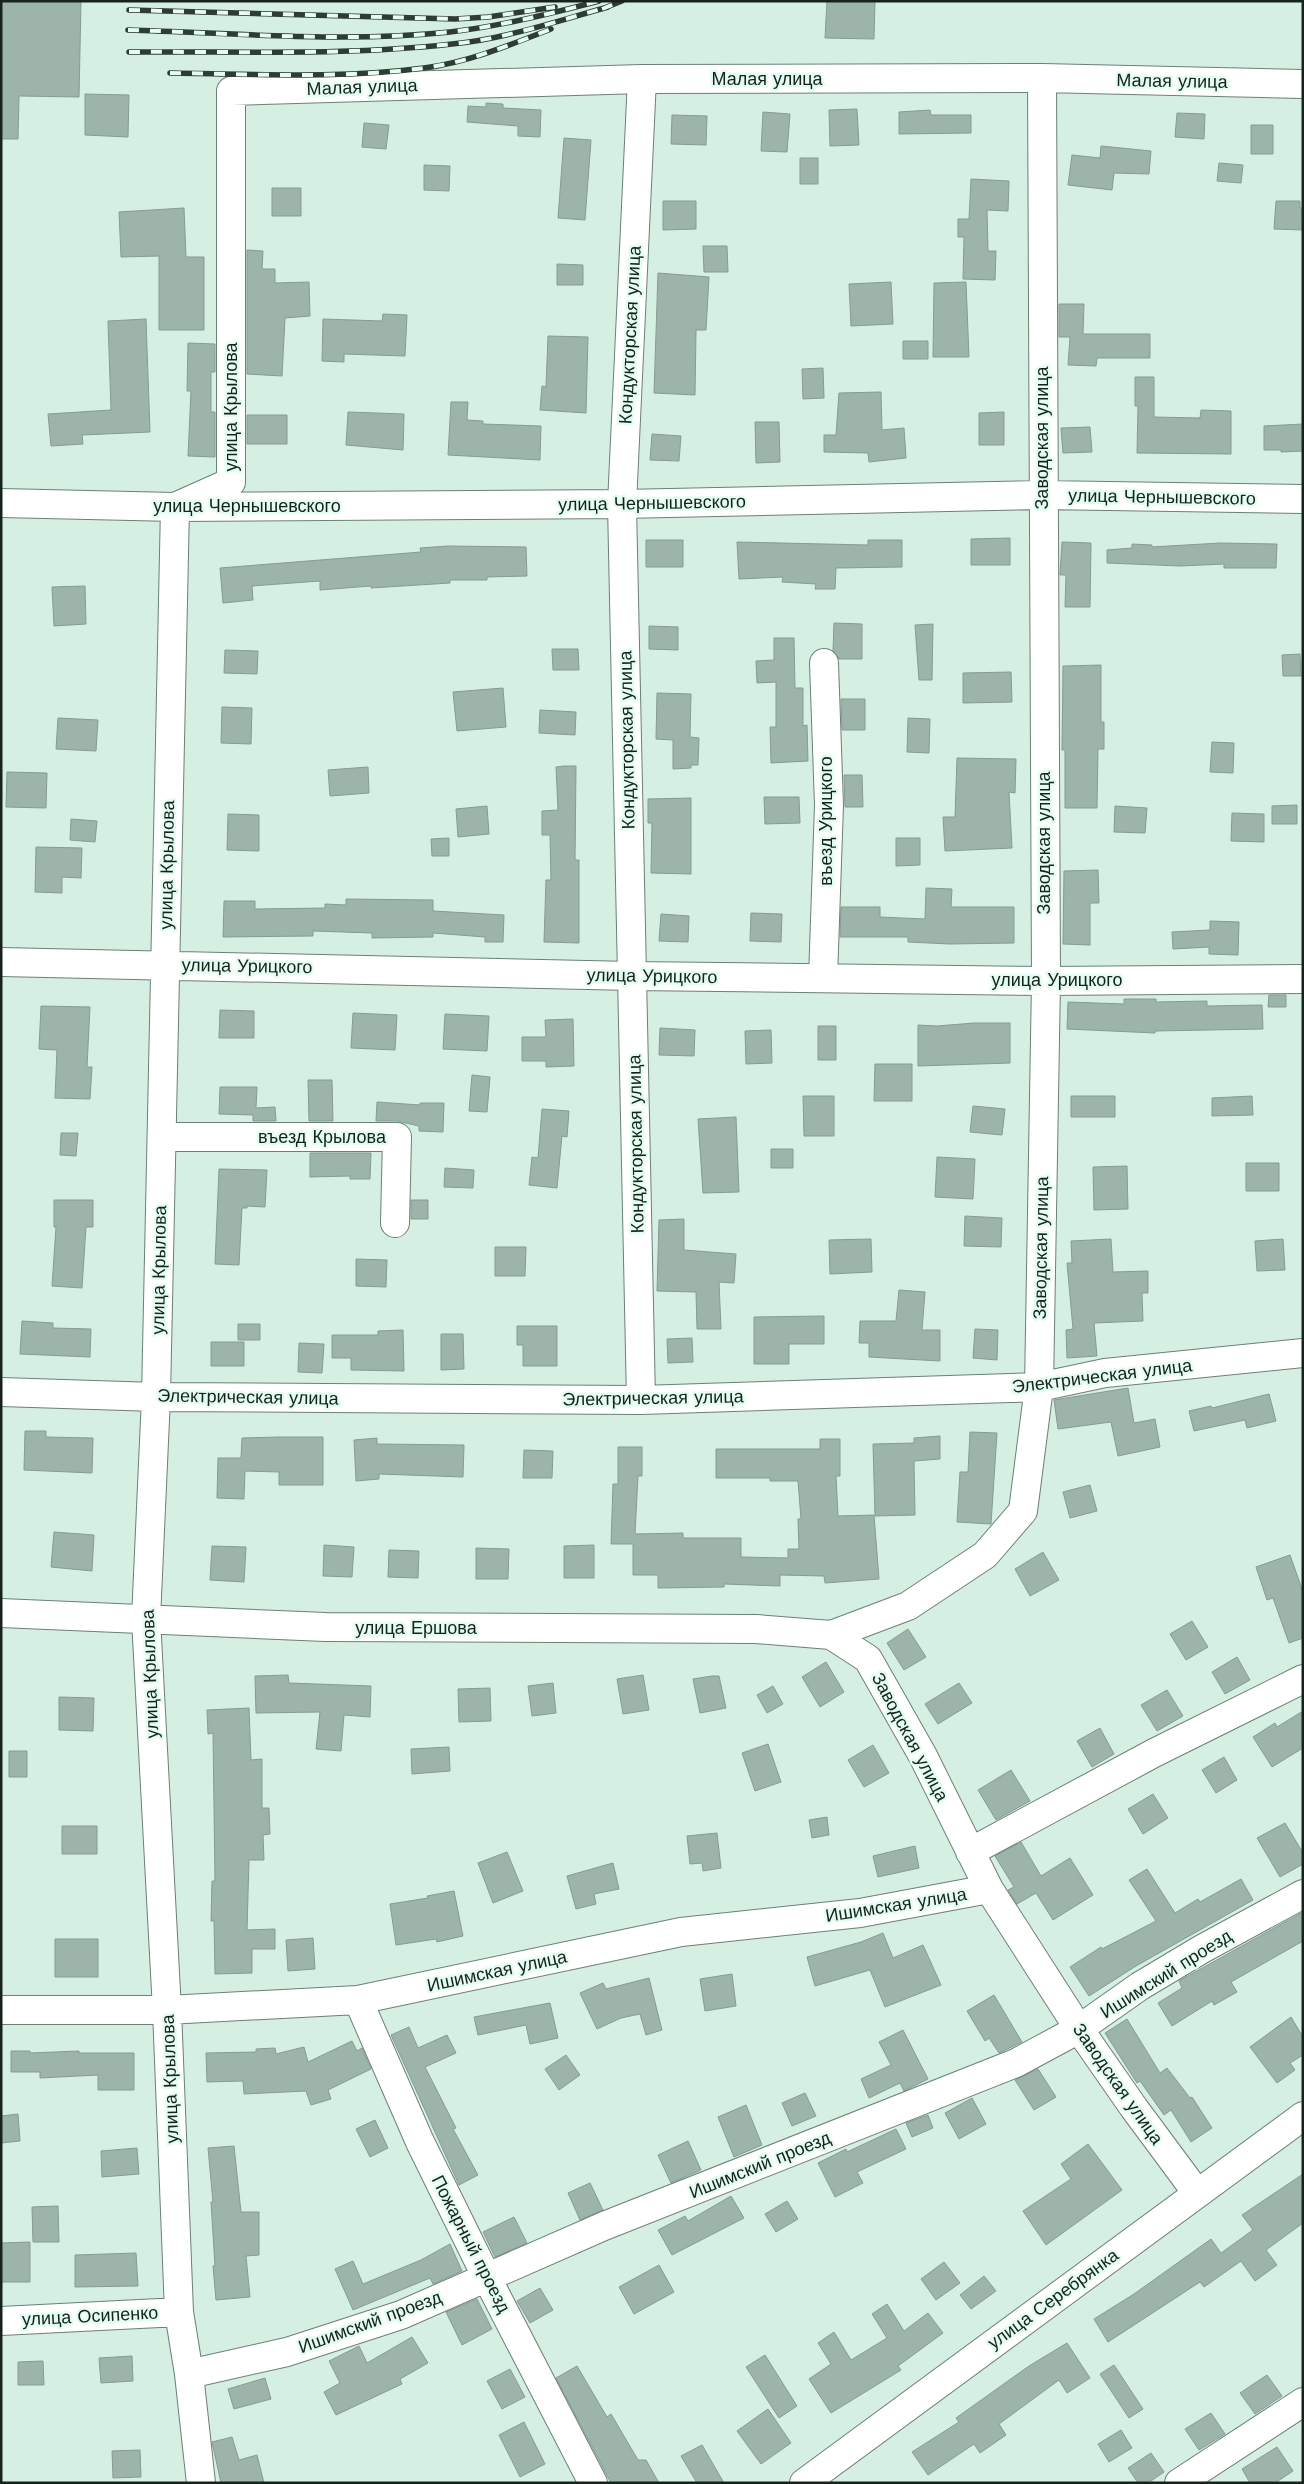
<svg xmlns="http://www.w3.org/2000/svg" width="1304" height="2484" viewBox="0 0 1304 2484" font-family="'Work Sans',sans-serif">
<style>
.building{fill:#9cb4a9;stroke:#849c91}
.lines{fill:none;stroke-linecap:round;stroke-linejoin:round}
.minor-casing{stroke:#6a8176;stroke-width:30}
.minor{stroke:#fff;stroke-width:28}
.rail-casing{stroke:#2f3b35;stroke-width:5.5}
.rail{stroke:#e3fdf0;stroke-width:4;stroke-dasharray:11;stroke-linecap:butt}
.labels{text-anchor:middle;stroke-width:5;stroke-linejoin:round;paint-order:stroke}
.street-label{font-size:18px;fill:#18221d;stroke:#e3fdf0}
</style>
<rect width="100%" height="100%" fill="#d6efe3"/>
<!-- building -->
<path class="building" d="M1,1H81L79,97L19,96L18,139H1Z
M827,1H875L874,39L825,38Z
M85,94L129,95L128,137L85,135Z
M486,103L503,104V108L541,110L540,137L518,136V126L467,122L468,106L486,107Z
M857,109L859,145L830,146L829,110Z
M930,110L931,115H971V133L899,134V112Z
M763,112L790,114L787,152L761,151Z
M1177,113L1205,114L1204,139L1175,137Z
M672,115L707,116L706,145L671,144Z
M364,123L389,125L386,149L362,147Z
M1251,125H1273V154H1251Z
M564,138L591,140L585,220L558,218Z
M1101,146L1151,151L1149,174L1114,173L1112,190L1068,185L1072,155L1100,158Z
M800,158H818V184H800Z
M1219,163L1243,165L1241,183L1217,181Z
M424,165L450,166L449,191L424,190Z
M971,179L1009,181L1008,211L987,210L988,251H996L995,280L963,279L964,237H958V219H969Z
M272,188H301V216H272Z
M663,201H696V229L663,230Z
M1276,201H1300V208H1303V230L1274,229Z
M184,208L186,257H204V330H159V256L121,257L119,212Z
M703,246H727L728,272H704Z
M247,250L263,251L262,269H275V283L309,282L310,316L285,318L282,376L247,374Z
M557,264L583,265V285H557Z
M658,273L709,277L706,330H696L695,395L654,393Z
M891,282L893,324L851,326L849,284Z
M966,282L969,357H933L934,283Z
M1059,304H1084L1083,334H1150V358H1097L1096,366L1068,365L1070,337H1059Z
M383,314L407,315L405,356L344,354V362L322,361L323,319L382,321Z
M146,319L150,432L82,435L83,444L51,446L48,414L111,410L108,321Z
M548,336L588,337L586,413L540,410L542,386L546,387Z
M903,341H928V359H903Z
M188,343L215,344V372H211V412H215V457L188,456L191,391H187Z
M823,368L824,398L803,399L802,369Z
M1135,377H1154V417L1200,418L1201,410L1231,411V454L1137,453L1138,406H1135Z
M881,392L882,430L904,428L906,458L869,462L868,453L824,452V435H836L839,393Z
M451,402H468L467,420L483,421V424L541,426L540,460L448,455Z
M348,412L404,414L403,450L346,445Z
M1004,412V445H979V413Z
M247,415H287V444H247Z
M755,422H779L780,462L756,463Z
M1303,424V451L1281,452V450H1264V426Z
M1090,427L1092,452L1063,453L1061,428Z
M652,434L681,436L679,461L650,460Z
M1010,538V565H971V539Z
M646,540H683V567H646Z
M868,540H902V567L836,568L835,589H815L816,584L782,582L783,577L739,579L737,542L868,545Z
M1062,542L1091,543L1090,607H1065L1066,575H1060Z
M1220,543L1277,544L1276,568H1224V564L1180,566L1107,563V550L1132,548V544L1152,545V547Z
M448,546L526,547L527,576L487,577V580H450V583L371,588V586L320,590V581L252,586L253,600L223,603L220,568L421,552L420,548Z
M85,586L86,624L54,626L52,587Z
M834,623L862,624V659H839L833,651Z
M933,624L932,680H919L915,625Z
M649,626L678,627V650L649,649Z
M774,638H794L795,688H803V726L807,725L808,761L771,763L770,727H776V682L757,683L756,661L774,660Z
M552,649H578L579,670H553Z
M225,650L258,651L257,674L224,673Z
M1300,654L1301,676H1283L1282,655Z
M1101,665V722H1104V749H1098L1097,808H1065V750H1062L1063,666Z
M1011,672L1012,702L963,703V673Z
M503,688L506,727L457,731L453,692Z
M657,693L691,694L690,737L699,738L698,765H691V768L673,769V740L656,739Z
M841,699H865V730H842Z
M222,707L252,708L251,744L221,743Z
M540,710L576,712L575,735L539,733Z
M58,718L98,720L96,751L56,749Z
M908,718L930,719L929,753L907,752Z
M1212,742L1234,743L1233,773L1210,772Z
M957,758L1016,759L1015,793L1009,792L1012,848L945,851L943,817H955Z
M564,766H576L575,860H579V943L544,942L546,880H551L550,835H542V811L558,810L556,767Z
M368,767L369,793L330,796L328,770Z
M7,772L47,773L46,808L6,807Z
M844,775H862L863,807H845Z
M764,797H799L800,823L765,824Z
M691,798V874L651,873L652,823H648V799Z
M1297,805V824H1272V806Z
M487,806L489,834L458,837L456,809Z
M1115,806L1147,808L1145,833L1114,832Z
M1232,813L1264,814V842L1231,841Z
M228,814L259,815V851L227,850Z
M71,819L97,821L95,842L70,840Z
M449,838V856H432L431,839Z
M896,838H920V865L896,866Z
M36,847L82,848L81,878L62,877V893L35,892Z
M1098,870L1099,903H1090V945L1063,944L1064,871Z
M926,888L952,889L951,907H1014V943L950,944L908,942V937H840L841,907H880V917L925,919Z
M346,899L433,900V911L504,915L503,942H485V937L433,933V937L372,938V933L313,931V936L223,937L224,901H255V909L325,908V904L346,905Z
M751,913L782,914L781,942L750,941Z
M661,914L689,916L688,942L659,941Z
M1210,921L1239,922L1238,955L1209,954V947L1173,949L1172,932L1210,930Z
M1269,995H1286V1007H1268Z
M1124,999H1156V1002L1207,1001V1006L1262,1005L1263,1029L1155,1031V1033L1067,1029L1068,1002L1124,1004Z
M41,1006L90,1007L87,1067H92L90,1099L55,1098L57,1050L39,1049Z
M220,1010L254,1011V1038H219Z
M353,1013L397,1015L395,1050L351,1048Z
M445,1014L489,1016L487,1051L443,1049Z
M573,1019L574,1066L546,1067V1061H522V1037H546L545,1020Z
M974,1023H1010V1063L918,1066V1025L937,1026Z
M818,1026H836V1060H818Z
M660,1028L695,1030L694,1056L659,1055Z
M771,1030L772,1063L746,1064L745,1031Z
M875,1064H912V1101H874Z
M472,1075L490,1077L487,1112L469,1111Z
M308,1080H332L333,1121H309Z
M220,1087H257L256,1108L275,1107L276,1121H253V1115L219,1114Z
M803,1096H834V1136H804Z
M1071,1096H1115V1117H1071Z
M1252,1096L1253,1115L1212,1116V1098Z
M377,1102L420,1105V1103H444L443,1132L419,1131V1126L397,1121H376Z
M973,1106L1005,1109L1002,1135L970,1132Z
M542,1109L569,1111L567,1137L562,1136L557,1188L529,1185L532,1157L538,1158Z
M736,1117L739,1192L703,1193L698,1119Z
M61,1133H78L76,1156L60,1155Z
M771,1149H793V1168H771Z
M310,1153H371L370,1179H350V1176L310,1177Z
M937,1157L975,1159L973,1199L935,1197Z
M1246,1163H1279V1191H1246Z
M1127,1166L1128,1209L1094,1210L1093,1167Z
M445,1168L474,1170L473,1188L444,1187Z
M219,1169L267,1170L265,1207L247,1206V1208H242L239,1265L215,1264Z
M54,1200H93V1227H86L82,1288L52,1286L56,1227H54Z
M411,1200H428V1219H411Z
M965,1216L1002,1218L1001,1247L964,1246Z
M684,1219V1250L736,1254L734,1283L719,1282L721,1329H697L696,1292L657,1291L659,1220Z
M871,1239L872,1272L830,1274L829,1240Z
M1111,1239L1113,1272L1148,1271V1293H1142L1143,1321L1094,1323L1097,1356L1067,1358L1066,1330L1073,1329L1067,1263H1072L1071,1241Z
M1283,1239L1285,1270L1257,1271L1255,1241Z
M495,1247H526L525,1276H495Z
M356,1259L387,1260L386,1287L356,1286Z
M899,1290L925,1292L922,1330H940V1361L869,1357V1343H859L860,1321H896Z
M824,1316V1344H789V1364H754V1317Z
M22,1321L53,1323V1328L91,1329L90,1357L20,1354Z
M238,1324H260V1340H238Z
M517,1326H557V1366H523V1345H517Z
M975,1329L998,1330L997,1360L973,1358Z
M403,1330L404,1371L351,1370V1358H332V1335H378V1331Z
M441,1334H463L464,1369L441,1370Z
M692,1338L693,1362L668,1363L667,1339Z
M211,1342H244V1366H211Z
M299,1343L324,1344L322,1373L298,1372Z
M1128,1388L1134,1423L1155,1419L1160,1447L1118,1456L1111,1422L1058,1429L1054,1400Z
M1269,1394L1276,1421L1247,1428L1245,1420L1194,1431L1189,1411L1211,1406L1212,1408Z
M25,1431H46V1437L93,1438L92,1473L24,1470Z
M970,1432L997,1433L991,1524L957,1522L960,1472H968Z
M940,1436V1459L914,1461L915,1515L875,1516L873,1444L914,1443V1438Z
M279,1437H323V1485H279V1472L245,1471L244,1499L217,1498L218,1458H241L242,1438Z
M377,1438V1444L464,1445L463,1477L379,1474V1479L356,1481L354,1440Z
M820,1439H840V1476H836L838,1516L874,1515L879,1579L825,1583L824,1576L780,1575V1586L724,1584V1587L658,1588V1575H633V1544H611L613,1484H618V1447H642V1476H638L635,1534L683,1533V1538H741V1557L788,1558V1549H799L798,1519H801L798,1481H770V1478H716V1449H820Z
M524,1450L553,1451L552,1478H523Z
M1090,1485L1097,1511L1070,1518L1063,1492Z
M54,1532L94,1535L92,1571L51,1567Z
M324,1545L354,1547L352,1577L323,1576Z
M594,1545V1578H564V1546Z
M212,1546L246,1547L244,1582L210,1580Z
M476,1548L509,1549L508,1579H476Z
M389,1550L419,1551L418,1578L388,1577Z
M1043,1552L1059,1580L1030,1596L1015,1569Z
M1290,1555L1303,1592V1638L1289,1643L1273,1598L1267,1600L1256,1567Z
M1192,1621L1208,1647L1186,1660L1170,1634Z
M908,1629L926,1657L904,1670L887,1643Z
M1237,1657L1250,1680L1225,1694L1212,1672Z
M826,1662L844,1692L820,1707L802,1677Z
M288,1675L289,1683L371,1686L370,1717L344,1715L341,1751L316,1749L320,1712L256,1713L255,1676Z
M643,1675L649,1710L623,1714L617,1679Z
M712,1676H719L726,1708L700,1713L693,1679Z
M553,1683L556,1713L532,1716L528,1686Z
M959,1683L972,1703L938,1724L925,1704Z
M773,1686L783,1704L767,1713L757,1695Z
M490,1688L491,1721L459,1722L458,1689Z
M1167,1690L1183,1716L1157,1731L1141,1705Z
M59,1697L94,1698L93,1731L59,1730Z
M249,1708L251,1760L262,1759V1808H269L270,1834L263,1835L264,1860H249L247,1930L275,1929V1949H252V1973L215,1974L214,1921H211L212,1881H215L213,1733L208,1734L207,1710Z
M1303,1711V1748L1272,1767L1253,1737L1275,1723L1277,1727Z
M1100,1728L1114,1754L1092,1767L1077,1741Z
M768,1744L781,1782L755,1791L742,1753Z
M873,1745L889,1773L864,1787L848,1760Z
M449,1747L450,1771L412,1774L411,1749Z
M9,1751H27V1777H9Z
M1224,1757L1237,1780L1216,1793L1202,1770Z
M1011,1770L1030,1801L996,1820L978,1790Z
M1153,1794L1168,1818L1143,1834L1128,1809Z
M827,1817L829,1835L812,1838L809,1820Z
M1285,1823L1303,1853V1864L1280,1877L1257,1838Z
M62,1826H97V1854H62Z
M717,1833L721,1868L703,1871L702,1863L690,1864L687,1836Z
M1021,1842L1041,1876L1070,1858L1093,1895L1053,1920L1036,1893L1017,1904L1008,1890L1014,1887L995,1856Z
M915,1846L919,1868L878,1877L873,1856Z
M507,1852L523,1891L493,1903L478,1863Z
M613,1863L619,1889L594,1894L596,1904L576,1909L567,1876Z
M1147,1869L1175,1913L1198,1899L1200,1902L1241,1879L1253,1900L1136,1966L1089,1996L1070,1967L1101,1947L1102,1949L1156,1921L1129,1880Z
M454,1891L463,1936L437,1942L436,1939L396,1945L390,1904L428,1898L427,1896Z
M1303,1912V1941L1231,1982L1237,1992L1214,2005L1212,2001L1172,2026L1158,2003L1182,1988L1179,1981Z
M883,1933L893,1958L923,1945L941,1985L885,2007L870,1970L815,1986L807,1957L861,1942Z
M313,1938L315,1969L288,1971L286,1940Z
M55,1939H98V1977H55Z
M732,1974L736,2006L705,2011L700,1979Z
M649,1978L662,2030L646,2035L640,2014L621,2018L597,2029L580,1993L603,1983L606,1989Z
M994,1995L1022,2042L999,2053L989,2038L985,2041L967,2011Z
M550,2003L558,2038L530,2044L526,2025L478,2035L474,2017Z
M1291,2017L1303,2037V2055L1290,2063L1295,2070L1277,2083L1250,2047Z
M1127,2019L1160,2073L1167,2068L1190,2098L1192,2097L1212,2128L1191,2142L1171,2110L1164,2115L1140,2081L1137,2083L1105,2033Z
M409,2027L418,2048L447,2035L456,2053L425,2067L456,2128L453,2129L478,2175L459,2185L391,2035Z
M903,2030L928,2079L904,2091L900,2083L869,2098L861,2079L891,2065L879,2042Z
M352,2041L357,2051L362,2048L371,2069L328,2090L331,2099L311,2105L306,2091L244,2094L243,2081L207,2082L206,2053L256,2052V2049L275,2048L276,2054L304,2047L308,2062Z
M11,2051H30V2053L79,2051V2053H134V2090H98V2075L40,2078V2072H11Z
M566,2055L580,2075L559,2090L545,2069Z
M1038,2069L1056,2097L1034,2110L1015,2080Z
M805,2093L816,2116L792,2126L782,2103Z
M972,2098L986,2124L959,2139L945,2113Z
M746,2105L762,2145L734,2157L718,2117Z
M18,2114L20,2141L1,2143V2116Z
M928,2115L933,2128L912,2137L906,2123Z
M375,2120L388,2148L370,2157L356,2129Z
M896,2129L906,2149L857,2172L863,2183L835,2197L818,2163L846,2149L847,2152Z
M688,2141L701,2170L671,2183L658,2155Z
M1088,2144L1122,2190L1046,2245L1023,2211L1071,2179L1061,2164Z
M234,2146L241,2212H259V2255L246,2256L250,2297L216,2300L213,2266H215L211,2202H213L208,2148Z
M137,2148L139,2174L102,2177L101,2151Z
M1303,2174V2223L1266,2250L1277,2265L1255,2281L1241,2261L1204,2287L1200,2282L1108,2342L1094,2319L1134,2294L1211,2239L1221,2253L1253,2230L1242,2215Z
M590,2183L603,2210L580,2220L568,2193Z
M731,2196L744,2218L672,2255L658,2230L685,2216L688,2221Z
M787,2201L798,2219L776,2232L765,2214Z
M58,2206L59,2242H33L32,2207Z
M514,2217L527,2243L495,2257L483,2232Z
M30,2242V2282H1V2243Z
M450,2244L462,2271L433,2284L430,2278L353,2310L335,2269L353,2261L363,2284L421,2260Z
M136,2253L138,2286L75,2287V2255Z
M944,2262L960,2283L936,2300L921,2279Z
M659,2265L674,2292L634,2314L619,2287Z
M984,2276L996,2291L971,2309L960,2295Z
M540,2288L553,2310L530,2323L517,2301Z
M477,2299L492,2329L462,2345L446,2312Z
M887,2304L904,2331L928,2313L943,2333L898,2366L901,2370L831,2413L809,2379L831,2364L818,2343L834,2332L851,2360L887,2338L872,2314Z
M412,2337L428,2363L400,2379L402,2384L336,2415L324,2392L340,2383L329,2361L359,2346L367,2363Z
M1067,2343L1090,2378L1067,2393L1059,2380L999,2424L1006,2435L980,2453L974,2444L928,2475L912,2452L959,2422L956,2418L1029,2366Z
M765,2355L797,2406L779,2418L746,2367Z
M132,2356L133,2381L101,2383L99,2358Z
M43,2361L44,2385H18V2362Z
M1114,2365L1143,2409L1129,2418L1100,2374Z
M577,2366L607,2417L611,2414L638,2460H646L659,2483H611L556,2378Z
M510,2369L525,2397L502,2409L487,2381Z
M1267,2375L1282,2396L1255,2414L1240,2393Z
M265,2378L271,2399L234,2409L228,2389Z
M768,2409L791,2443L761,2464L737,2431Z
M1211,2413L1225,2434L1199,2450L1185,2429Z
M524,2422L545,2464L520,2477L499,2435Z
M1121,2430L1132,2448L1109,2462L1098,2444Z
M232,2437L239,2460L257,2455L264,2483H221L212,2442Z
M702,2445L724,2483H697L681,2456Z
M1277,2447L1293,2471L1275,2483H1250L1242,2469Z
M140,2450L141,2477L113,2478L112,2451Z
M1151,2453L1164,2472L1148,2483H1138L1128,2468Z"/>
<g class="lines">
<defs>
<path id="minor" d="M1,503L175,507L622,504L1042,495L1303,499
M1,962L632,976L1046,981L1303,979
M823,978L829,805L824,663
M162,1137H397L395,1223
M1,1392L156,1397L641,1400L1039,1387L1105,1373L1303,1353
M641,1400L622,504L642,79
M1,1613L325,1627L756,1629L831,1635L908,1606L985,1555L1023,1511L1039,1387L1046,981L1042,78
M831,1635L868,1659L923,1756L989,1889L1079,2029L1134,2108L1197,2193
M970,1852L1154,1753L1303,1679
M358,2000L420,2142L487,2278L593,2483
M1,2010H167L358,2000L681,1932L860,1913L989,1889
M1,2321L179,2312
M189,2374L287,2352L401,2315L604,2226L1016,2063L1079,2029L1140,1986L1202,1949L1303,1894
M201,2483L189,2374L179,2312L167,2010L146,1619L156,1397L175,507L231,482V91L642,79L1042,78L1303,84
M804,2483L1303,2116
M1179,2483L1303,2402"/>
</defs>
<!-- minor casing -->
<use href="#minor" class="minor-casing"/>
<!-- minor -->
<use href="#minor" class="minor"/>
<defs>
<path id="rail" d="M602,9L622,1
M129,10L455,19L488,17L555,7
M128,30C235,33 344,43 450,32C501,26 549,14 599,1
M129,52C236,51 346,56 452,44C505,39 557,21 608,7
M170,73C255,74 340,79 424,68C469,62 510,45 551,29"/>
</defs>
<!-- rail casing -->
<use href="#rail" class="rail-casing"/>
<!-- rail -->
<use href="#rail" class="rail"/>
</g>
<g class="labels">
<!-- street labels -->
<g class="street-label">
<text x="767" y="85">Малая улица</text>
<text transform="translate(1172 81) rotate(1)" y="6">Малая улица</text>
<text transform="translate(362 87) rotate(-2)" y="6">Малая улица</text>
<text transform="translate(630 335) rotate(-87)" y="6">Кондукторская улица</text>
<text transform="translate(231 407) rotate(-90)" y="6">улица Крылова</text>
<text transform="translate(1042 438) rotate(-90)" y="6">Заводская улица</text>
<text transform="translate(1162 497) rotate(1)" y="6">улица Чернышевского</text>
<text transform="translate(652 503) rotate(-1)" y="6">улица Чернышевского</text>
<text x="247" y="512">улица Чернышевского</text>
<text transform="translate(627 740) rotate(-91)" y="6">Кондукторская улица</text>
<text transform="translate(826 821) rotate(-90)" y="6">въезд Урицкого</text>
<text transform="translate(1044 843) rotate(-90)" y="6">Заводская улица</text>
<text transform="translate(167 865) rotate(-89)" y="6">улица Крылова</text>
<text transform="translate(247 966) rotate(1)" y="6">улица Урицкого</text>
<text transform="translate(652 976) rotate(1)" y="6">улица Урицкого</text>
<text x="1057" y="986">улица Урицкого</text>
<text x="322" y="1143">въезд Крылова</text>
<text transform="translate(636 1144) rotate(-91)" y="6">Кондукторская улица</text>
<text transform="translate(1041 1248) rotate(-89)" y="6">Заводская улица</text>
<text transform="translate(159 1270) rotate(-89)" y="6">улица Крылова</text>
<text transform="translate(1102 1376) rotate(-7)" y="6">Электрическая улица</text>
<text transform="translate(248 1397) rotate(1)" y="6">Электрическая улица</text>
<text transform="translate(653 1398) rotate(-1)" y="6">Электрическая улица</text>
<text x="416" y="1634">улица Ершова</text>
<text transform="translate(150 1674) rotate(-92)" y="6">улица Крылова</text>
<text transform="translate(910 1737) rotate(62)" y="6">Заводская улица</text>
<text transform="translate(896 1905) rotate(-9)" y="6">Ишимская улица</text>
<text transform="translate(497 1971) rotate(-12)" y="6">Ишимская улица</text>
<text transform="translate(1166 1974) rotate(-32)" y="6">Ишимский проезд</text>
<text transform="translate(170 2079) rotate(-92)" y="6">улица Крылова</text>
<text transform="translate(1118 2084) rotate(55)" y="6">Заводская улица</text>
<text transform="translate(760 2165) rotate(-22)" y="6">Ишимский проезд</text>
<text transform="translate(471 2244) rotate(63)" y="6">Пожарный проезд</text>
<text transform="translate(1053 2299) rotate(-36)" y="6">улица Серебрянка</text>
<text transform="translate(90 2316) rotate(-3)" y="6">улица Осипенко</text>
<text transform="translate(370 2322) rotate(-20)" y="6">Ишимский проезд</text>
</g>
</g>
<!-- border -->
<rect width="1304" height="2484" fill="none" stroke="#18221d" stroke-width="5"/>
</svg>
